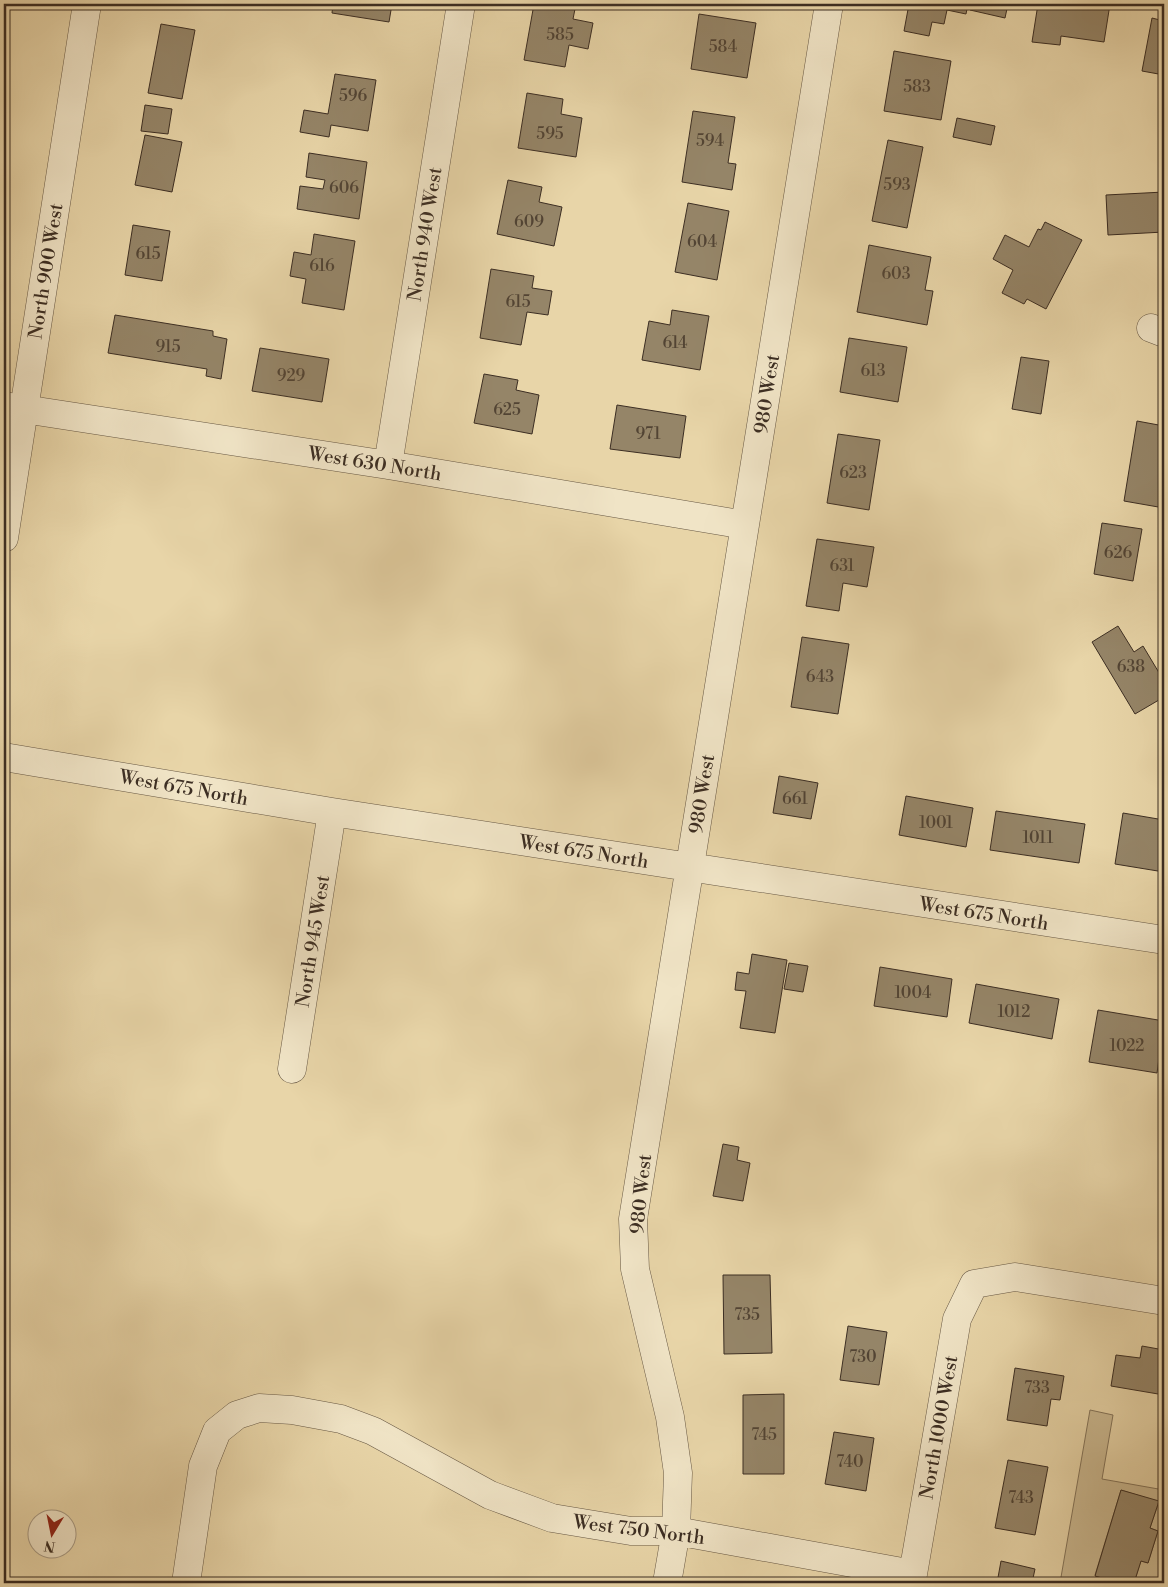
<svg xmlns="http://www.w3.org/2000/svg" width="1168" height="1587" viewBox="0 0 1168 1587" font-family="'Libre Bodoni',serif">
<style>
.green{fill:#cbb991;stroke:#84745a}
.building{fill:#958568;stroke:#3c2e23}
.lines{fill:none;stroke-linecap:round;stroke-linejoin:round}
.minor-casing{stroke:#675844;stroke-width:29}
.minor{stroke:#f0e4c6;stroke-width:28}
.labels{text-anchor:middle;stroke-width:5;stroke-linejoin:round;paint-order:stroke}
.number-label{font-size:16px;fill:#524434}
.street-label{font-size:19px;fill:#3c2e23;stroke:#f0e4c6}
</style>
<rect width="100%" height="100%" fill="#e8d5a8"/>
<filter id="stains"><feTurbulence type="fractalNoise" baseFrequency=".004" numOctaves="4"/><feColorMatrix values="0 0 0 0 .2 0 0 0 0 .09 0 0 0 0 .02 0 0 0 .5 -.17"/></filter>
<radialGradient id="worn" r=".72"><stop offset=".6" stop-color="#630" stop-opacity="0"/><stop offset="1" stop-color="#630" stop-opacity=".3"/></radialGradient>
<!-- green -->
<path class="green" d="M1090,1410L1113,1415L1102,1479L1164,1490V1558L1160,1583H1134L1141,1561L1148,1563L1158,1531L1150,1528L1159,1502L1121,1490L1095,1575L1120,1583H1060Z"/>
<!-- building -->
<path class="building" d="M333,4H392L389,22L332,13Z
M534,4H576L573,19L593,23L588,49L569,45L565,67L524,60Z
M909,4H968L966,14L947,10L944,24L932,22L929,36L904,31Z
M971,4H1008L1005,18L970,10Z
M1038,4H1110L1104,42L1061,36L1060,45L1032,42Z
M699,14L756,23L747,78L691,69Z
M1152,18L1164,21V75L1142,71Z
M161,24L195,30L182,99L148,93Z
M894,51L951,61L941,120L884,111Z
M335,74L376,80L368,131L331,125L329,137L300,132L304,110L328,114Z
M527,93L563,99L561,114L582,118L576,157L518,148Z
M145,105L172,109L168,134L141,131Z
M693,111L735,117L728,163L736,164L732,190L682,182Z
M957,118L995,126L991,145L953,137Z
M145,135L182,142L172,192L135,185Z
M888,140L923,147L907,228L872,221Z
M309,153L367,162L359,219L297,209L300,186L323,189L325,180L306,177Z
M508,180L542,187L539,202L562,207L554,246L497,234Z
M1164,192V232L1108,235L1106,195Z
M688,203L729,211L717,280L675,272Z
M1045,222L1082,240L1046,309L1027,299L1024,304L1002,293L1013,270L993,259L1005,235L1029,247L1038,229L1041,230Z
M133,225L170,231L162,281L125,275Z
M314,234L355,241L344,310L302,303L306,279L290,276L294,252L311,255Z
M869,245L931,257L925,290L933,291L927,325L857,312Z
M491,269L534,276L532,288L552,291L548,315L527,312L521,345L480,338Z
M672,310L709,316L700,370L642,360L649,321L670,325Z
M115,315L213,331V336L227,339L221,379L206,376L207,369L108,353Z
M849,338L907,347L898,402L840,392Z
M260,348L329,359L322,402L252,391Z
M1021,357L1049,361L1041,414L1012,409Z
M484,374L518,380L516,390L539,395L532,434L474,423Z
M617,405L686,416L680,458L610,449Z
M1137,421L1164,426V508L1124,501Z
M838,434L880,440L869,510L827,503Z
M1102,523L1142,529L1133,581L1094,574Z
M817,539L874,547L867,587L843,583L839,611L806,606Z
M1118,626L1134,652L1143,646L1164,681V697L1135,714L1092,642Z
M802,637L849,644L838,714L791,707Z
M779,776L818,783L811,819L773,813Z
M906,796L973,808L966,847L899,835Z
M996,811L1085,824L1079,863L990,850Z
M1123,813L1164,820V872L1115,864Z
M752,954L787,960L775,1033L740,1028L746,991L735,990L737,972L749,974Z
M789,963L808,966L803,992L784,989Z
M880,967L952,979L947,1017L874,1006Z
M976,984L1059,999L1052,1039L969,1023Z
M1098,1010L1164,1021L1157,1073L1089,1062Z
M723,1144L739,1147L737,1160L750,1163L743,1201L713,1196Z
M723,1275H770L772,1353L724,1354Z
M848,1326L887,1332L879,1385L840,1380Z
M1142,1346L1164,1350V1395L1111,1386L1116,1355L1140,1358Z
M1015,1368L1064,1376L1060,1400L1051,1399L1047,1426L1007,1420Z
M784,1394V1474H743V1395Z
M834,1432L874,1438L866,1491L825,1484Z
M1008,1460L1048,1467L1035,1535L995,1528Z
M1121,1490L1159,1501L1150,1528L1158,1531L1148,1563L1141,1561L1134,1583H1120L1095,1576Z
M1001,1561L1035,1569L1032,1583H997Z"/>
<g class="lines">
<defs>
<path id="minor" d="M1151,328L1164,333
M4,406L388,465L745,525
M388,465L461,4
M4,538L87,4
M4,757L332,812L1164,940
M292,1069L332,812
M186,1583L203,1466L217,1431L237,1415L259,1408L292,1410L341,1419L373,1431L490,1495L552,1518L631,1531H676L913,1574L957,1319L974,1284L1015,1277L1164,1301
M667,1583L676,1531L678,1473L670,1417L635,1269L633,1219L829,4"/>
</defs>
<!-- minor casing -->
<use href="#minor" class="minor-casing"/>
<!-- minor -->
<use href="#minor" class="minor"/>
</g>
<g class="labels">
<!-- number labels -->
<g class="number-label">
<text x="560" y="40">585</text>
<text x="723" y="52">584</text>
<text x="917" y="92">583</text>
<text x="353" y="101">596</text>
<text x="550" y="139">595</text>
<text x="710" y="146">594</text>
<text x="897" y="190">593</text>
<text x="344" y="193">606</text>
<text x="529" y="227">609</text>
<text x="702" y="247">604</text>
<text x="148" y="259">615</text>
<text x="322" y="271">616</text>
<text x="896" y="279">603</text>
<text x="518" y="307">615</text>
<text x="675" y="348">614</text>
<text x="168" y="352">915</text>
<text x="873" y="376">613</text>
<text x="291" y="381">929</text>
<text x="507" y="415">625</text>
<text x="648" y="439">971</text>
<text x="853" y="478">623</text>
<text x="1118" y="558">626</text>
<text x="842" y="571">631</text>
<text x="1131" y="672">638</text>
<text x="820" y="682">643</text>
<text x="795" y="804">661</text>
<text x="936" y="828">1001</text>
<text x="1038" y="843">1011</text>
<text x="913" y="998">1004</text>
<text x="1014" y="1017">1012</text>
<text x="1127" y="1051">1022</text>
<text x="747" y="1320">735</text>
<text x="863" y="1362">730</text>
<text x="1037" y="1393">733</text>
<text x="764" y="1440">745</text>
<text x="850" y="1467">740</text>
<text x="1021" y="1503">743</text>
</g>
<!-- street labels -->
<g class="street-label">
<text transform="translate(424 234) rotate(-81)" y="7">North 940 West</text>
<text transform="translate(45 271) rotate(-81)" y="7">North 900 West</text>
<text transform="translate(766 394) rotate(-81)" y="7">980 West</text>
<text transform="translate(375 463) rotate(9)" y="7">West 630 North</text>
<text transform="translate(184 787) rotate(10)" y="7">West 675 North</text>
<text transform="translate(701 794) rotate(-81)" y="7">980 West</text>
<text transform="translate(584 851) rotate(9)" y="7">West 675 North</text>
<text transform="translate(984 913) rotate(9)" y="7">West 675 North</text>
<text transform="translate(312 941) rotate(-81)" y="7">North 945 West</text>
<text transform="translate(640 1194) rotate(-84)" y="7">980 West</text>
<text transform="translate(938 1427) rotate(-80)" y="7">North 1000 West</text>
<text transform="translate(639 1529) rotate(7)" y="7">West 750 North</text>
</g>
</g>
<!-- margin -->
<rect width="1168" height="1587" fill="none" stroke="#e8d5a8" stroke-width="20"/>
<rect x="5" y="5" width="1158" height="1577" fill="none" stroke="#3c2e23" stroke-width="2.5"/>
<rect x="10" y="10" width="1148" height="1567" fill="none" stroke="#3c2e23"/>
<!-- north arrow -->
<g transform="translate(52 1534) rotate(190)"><circle r="24" fill="#f0e4c6" stroke="#a89b85"/>
<path d="M0-4L9 19L0 12L-9 19Z" fill="#8f2418"/>
<text y="-8" font-size="14" font-weight="bold" text-anchor="middle" fill="#3c2e23">N</text>
</g>
<rect width="100%" height="100%" filter="url(#stains)"/>
<rect width="100%" height="100%" fill="url(#worn)"/>
</svg>
